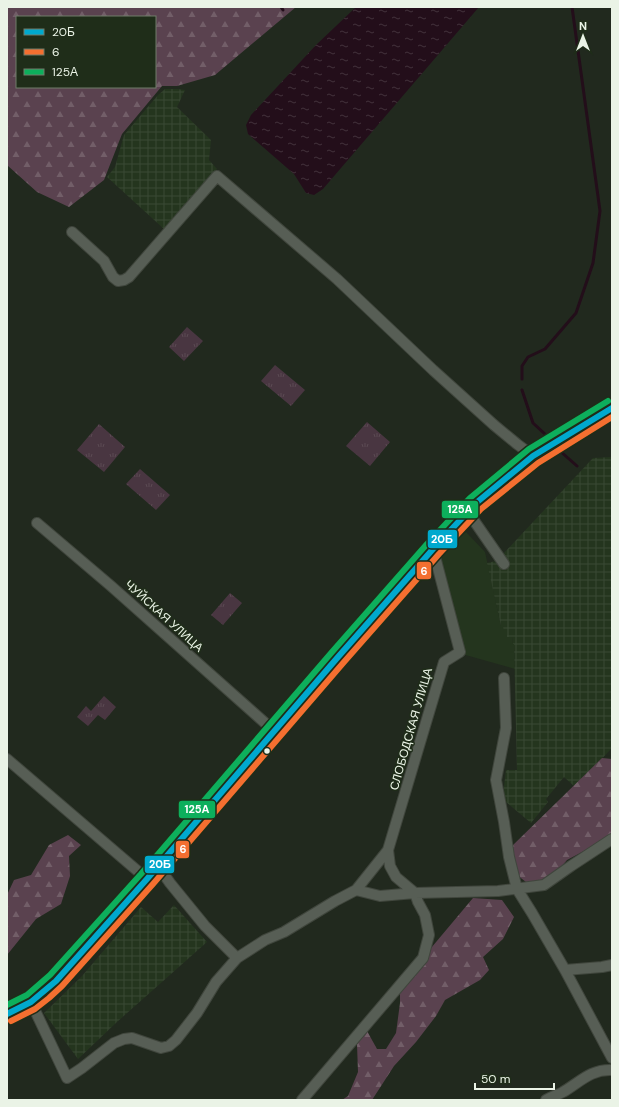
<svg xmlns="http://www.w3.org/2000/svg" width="619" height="1107" viewBox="0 0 619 1107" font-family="'DM Sans',sans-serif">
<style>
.built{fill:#24351e}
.industrial{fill:url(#industrial-grid)}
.grass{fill:url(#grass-tufts)}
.forest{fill:url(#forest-firs);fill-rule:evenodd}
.water{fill:url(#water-ripples)}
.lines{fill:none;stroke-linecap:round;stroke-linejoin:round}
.stream{stroke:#230e1a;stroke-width:3}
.minor-casing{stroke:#40463d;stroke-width:12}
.minor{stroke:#575e55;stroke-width:10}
.bus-1-casing{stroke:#1f2d19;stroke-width:9}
.bus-2-casing{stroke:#1f2d19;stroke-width:9}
.bus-3-casing{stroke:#1f2d19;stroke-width:9}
.bus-1{stroke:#00a9ce;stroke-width:6}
.bus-2{stroke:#f46f30;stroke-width:6}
.bus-3{stroke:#0daf5c;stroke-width:6}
.bus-dot{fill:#eaf3e6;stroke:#1f2d19;stroke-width:1.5}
.labels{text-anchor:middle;stroke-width:3;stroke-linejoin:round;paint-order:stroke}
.street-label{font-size:12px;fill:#eaf3e6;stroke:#1f2d19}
.line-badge{stroke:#1f2d19;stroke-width:1.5}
.badge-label{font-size:11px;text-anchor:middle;font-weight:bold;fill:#fff}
</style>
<defs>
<pattern id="industrial-grid" width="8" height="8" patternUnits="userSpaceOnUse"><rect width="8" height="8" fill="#24351e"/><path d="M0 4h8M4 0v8" fill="none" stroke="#394934"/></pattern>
<pattern id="grass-tufts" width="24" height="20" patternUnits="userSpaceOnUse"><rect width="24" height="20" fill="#493641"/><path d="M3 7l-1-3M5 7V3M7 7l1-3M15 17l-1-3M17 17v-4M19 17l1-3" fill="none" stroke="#5b4a53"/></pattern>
<pattern id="forest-firs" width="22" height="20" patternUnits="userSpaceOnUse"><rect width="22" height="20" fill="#5a424f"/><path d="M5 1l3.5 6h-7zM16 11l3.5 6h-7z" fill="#725e68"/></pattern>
<pattern id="water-ripples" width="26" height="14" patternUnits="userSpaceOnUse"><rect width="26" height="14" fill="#230e1a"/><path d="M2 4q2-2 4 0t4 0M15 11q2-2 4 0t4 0" fill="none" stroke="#43323b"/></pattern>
</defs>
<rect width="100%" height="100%" fill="#21291e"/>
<!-- built -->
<path class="built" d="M466,532L485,552L501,626H503L507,632L512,637L513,644H514L515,669L462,654L438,555Z"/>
<!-- industrial -->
<path class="industrial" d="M165,89H177L185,90L177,107L211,140L209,160L217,169L196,194L164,229L107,177L115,167L124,135L158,95Z
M612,457V750L611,749L575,787L564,777L546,799L548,802L531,823L506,802L503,795L506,770H517L514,644H513L512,637H507V632H504L503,626H501L487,563L496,561L503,554L593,458Z
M174,905L207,942L117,1022L78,1059L44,1013L82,976L141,907L158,922Z"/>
<!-- grass -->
<path class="grass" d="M187,327L203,341L184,361L169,347Z
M275,365L305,390L291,406L261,381Z
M367,422L390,442L370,466L346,446Z
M99,424L125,447L104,472L77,450Z
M140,469L170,495L156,510L126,484Z
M230,593L242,603L223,625L211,615Z
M104,696L116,707L105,720L98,715L88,726L77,717L86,706L91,711Z"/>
<!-- forest -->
<path class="forest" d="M7,7H296L215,75L177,86H162L122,134L104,180L69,207L37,192L7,165ZM17,17H155V87H17Z
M602,758L612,759V836L567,860L547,883L526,882L517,875L512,846Z
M68,835L81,845L69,856L70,876L61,904L36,919L7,955V895L14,880L31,875L49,845Z
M473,898L502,900L514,917L503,939L483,957L489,970L480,980L445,1000L436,1016L416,1042L394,1066L372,1100H342L348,1096L358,1072L357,1044L367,1031L377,1049H386L396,1033L400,1003V985Z"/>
<!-- water -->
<path class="water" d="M356,7H479L323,189L314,195L306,193L294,174L248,134L246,125L251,115L316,45Z"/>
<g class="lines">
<!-- stream -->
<path class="stream" d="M281,7L283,10
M522,379V366L528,357L545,349L576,313L593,263L600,211L572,7
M522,390L533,423L546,435
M560,451L577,466"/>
<defs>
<path id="minor" d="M72,232L104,261L113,277L118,281L124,280L129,277L217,176L337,279L433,370L494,425L517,444L533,456
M468,512L504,564
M37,523L111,586L273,730
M504,678L506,728L496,780L504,822L509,857L517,889L532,913L565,970L612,1058
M7,759L147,879
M356,890L380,896L415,893L498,891L544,885L571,866L612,839
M237,958L265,940L284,932L335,901L356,890L388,850
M565,970L602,967L612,965
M31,1002L67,1078L82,1068L114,1043L124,1039L132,1038L161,1048L169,1046L176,1040L197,1013L216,982L237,958L205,926L170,883L158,866
M7,1014L31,1002L44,992L56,981L147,879L338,657L433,549L476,503L533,456L612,408
M302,1100L423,958L429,935L425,915L418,902L415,893L396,877L390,866L388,850L444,662L460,652L433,549
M546,1100C551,1097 557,1095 563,1092C580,1082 591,1069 612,1070"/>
</defs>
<!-- minor casing -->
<use href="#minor" class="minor-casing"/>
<!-- minor -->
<use href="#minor" class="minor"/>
<defs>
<path id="bus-1" d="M7,1014L31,1002L56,981L147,879L338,657L433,549L476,503L533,456L612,408"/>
<path id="bus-2" d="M11,1021L35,1009L49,998L62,986L153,884L344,662L439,554L481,509L538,463L612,417"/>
<path id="bus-3" d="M7,1005L27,995L50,975L141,874L332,652L427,544L470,498L529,449L608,401"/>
</defs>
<!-- bus-1 casing -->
<use href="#bus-1" class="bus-1-casing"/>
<!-- bus-2 casing -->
<use href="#bus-2" class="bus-2-casing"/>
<!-- bus-3 casing -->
<use href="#bus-3" class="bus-3-casing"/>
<!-- bus-1 -->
<use href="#bus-1" class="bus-1"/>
<!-- bus-2 -->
<use href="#bus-2" class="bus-2"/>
<!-- bus-3 -->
<use href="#bus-3" class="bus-3"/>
</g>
<!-- markers -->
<circle class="bus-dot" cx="267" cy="751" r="3.5"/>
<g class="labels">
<!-- street labels -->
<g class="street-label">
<text transform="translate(164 616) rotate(42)" y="4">ЧУЙСКАЯ УЛИЦА</text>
<text transform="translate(411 729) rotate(-74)" y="4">СЛОБОДСКАЯ УЛИЦА</text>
</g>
</g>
<g class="line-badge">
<rect x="441" y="500" width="38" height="19" rx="4" fill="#0daf5c"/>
<rect x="427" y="529" width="31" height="20" rx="4" fill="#00a9ce"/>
<rect x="416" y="561" width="16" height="19" rx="4" fill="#f46f30"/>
<rect x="178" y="800" width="38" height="19" rx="4" fill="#0daf5c"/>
<rect x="175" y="840" width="15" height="19" rx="4" fill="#f46f30"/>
<rect x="144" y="855" width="31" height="19" rx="4" fill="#00a9ce"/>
</g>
<g class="badge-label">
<text x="460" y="513">125А</text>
<text x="442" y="543">20Б</text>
<text x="424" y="575">6</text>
<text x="197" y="813">125А</text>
<text x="183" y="853">6</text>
<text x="160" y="868">20Б</text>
</g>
<!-- border -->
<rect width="619" height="1107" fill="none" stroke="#eaf3e6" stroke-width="16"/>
<!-- legend -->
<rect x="16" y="16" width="140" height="72" fill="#1f2d19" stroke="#707c6b"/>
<rect x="24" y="29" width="20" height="6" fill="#00a9ce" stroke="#707c6b"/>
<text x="52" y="36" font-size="12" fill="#eaf3e6">20Б</text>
<rect x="24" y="49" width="20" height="6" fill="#f46f30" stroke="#707c6b"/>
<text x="52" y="56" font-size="12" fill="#eaf3e6">6</text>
<rect x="24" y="69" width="20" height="6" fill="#0daf5c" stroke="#707c6b"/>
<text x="52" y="76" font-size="12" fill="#eaf3e6">125А</text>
<!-- north arrow -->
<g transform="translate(583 36)" stroke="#1f2d19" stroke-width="3" paint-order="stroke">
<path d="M0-3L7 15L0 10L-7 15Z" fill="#eaf3e6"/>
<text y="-6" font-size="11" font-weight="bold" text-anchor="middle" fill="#eaf3e6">N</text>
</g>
<!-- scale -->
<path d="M475 1083v6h79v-6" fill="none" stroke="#eaf3e6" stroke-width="2"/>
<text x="481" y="1083" font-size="12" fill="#eaf3e6" stroke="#1f2d19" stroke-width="3" paint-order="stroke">50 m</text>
</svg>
